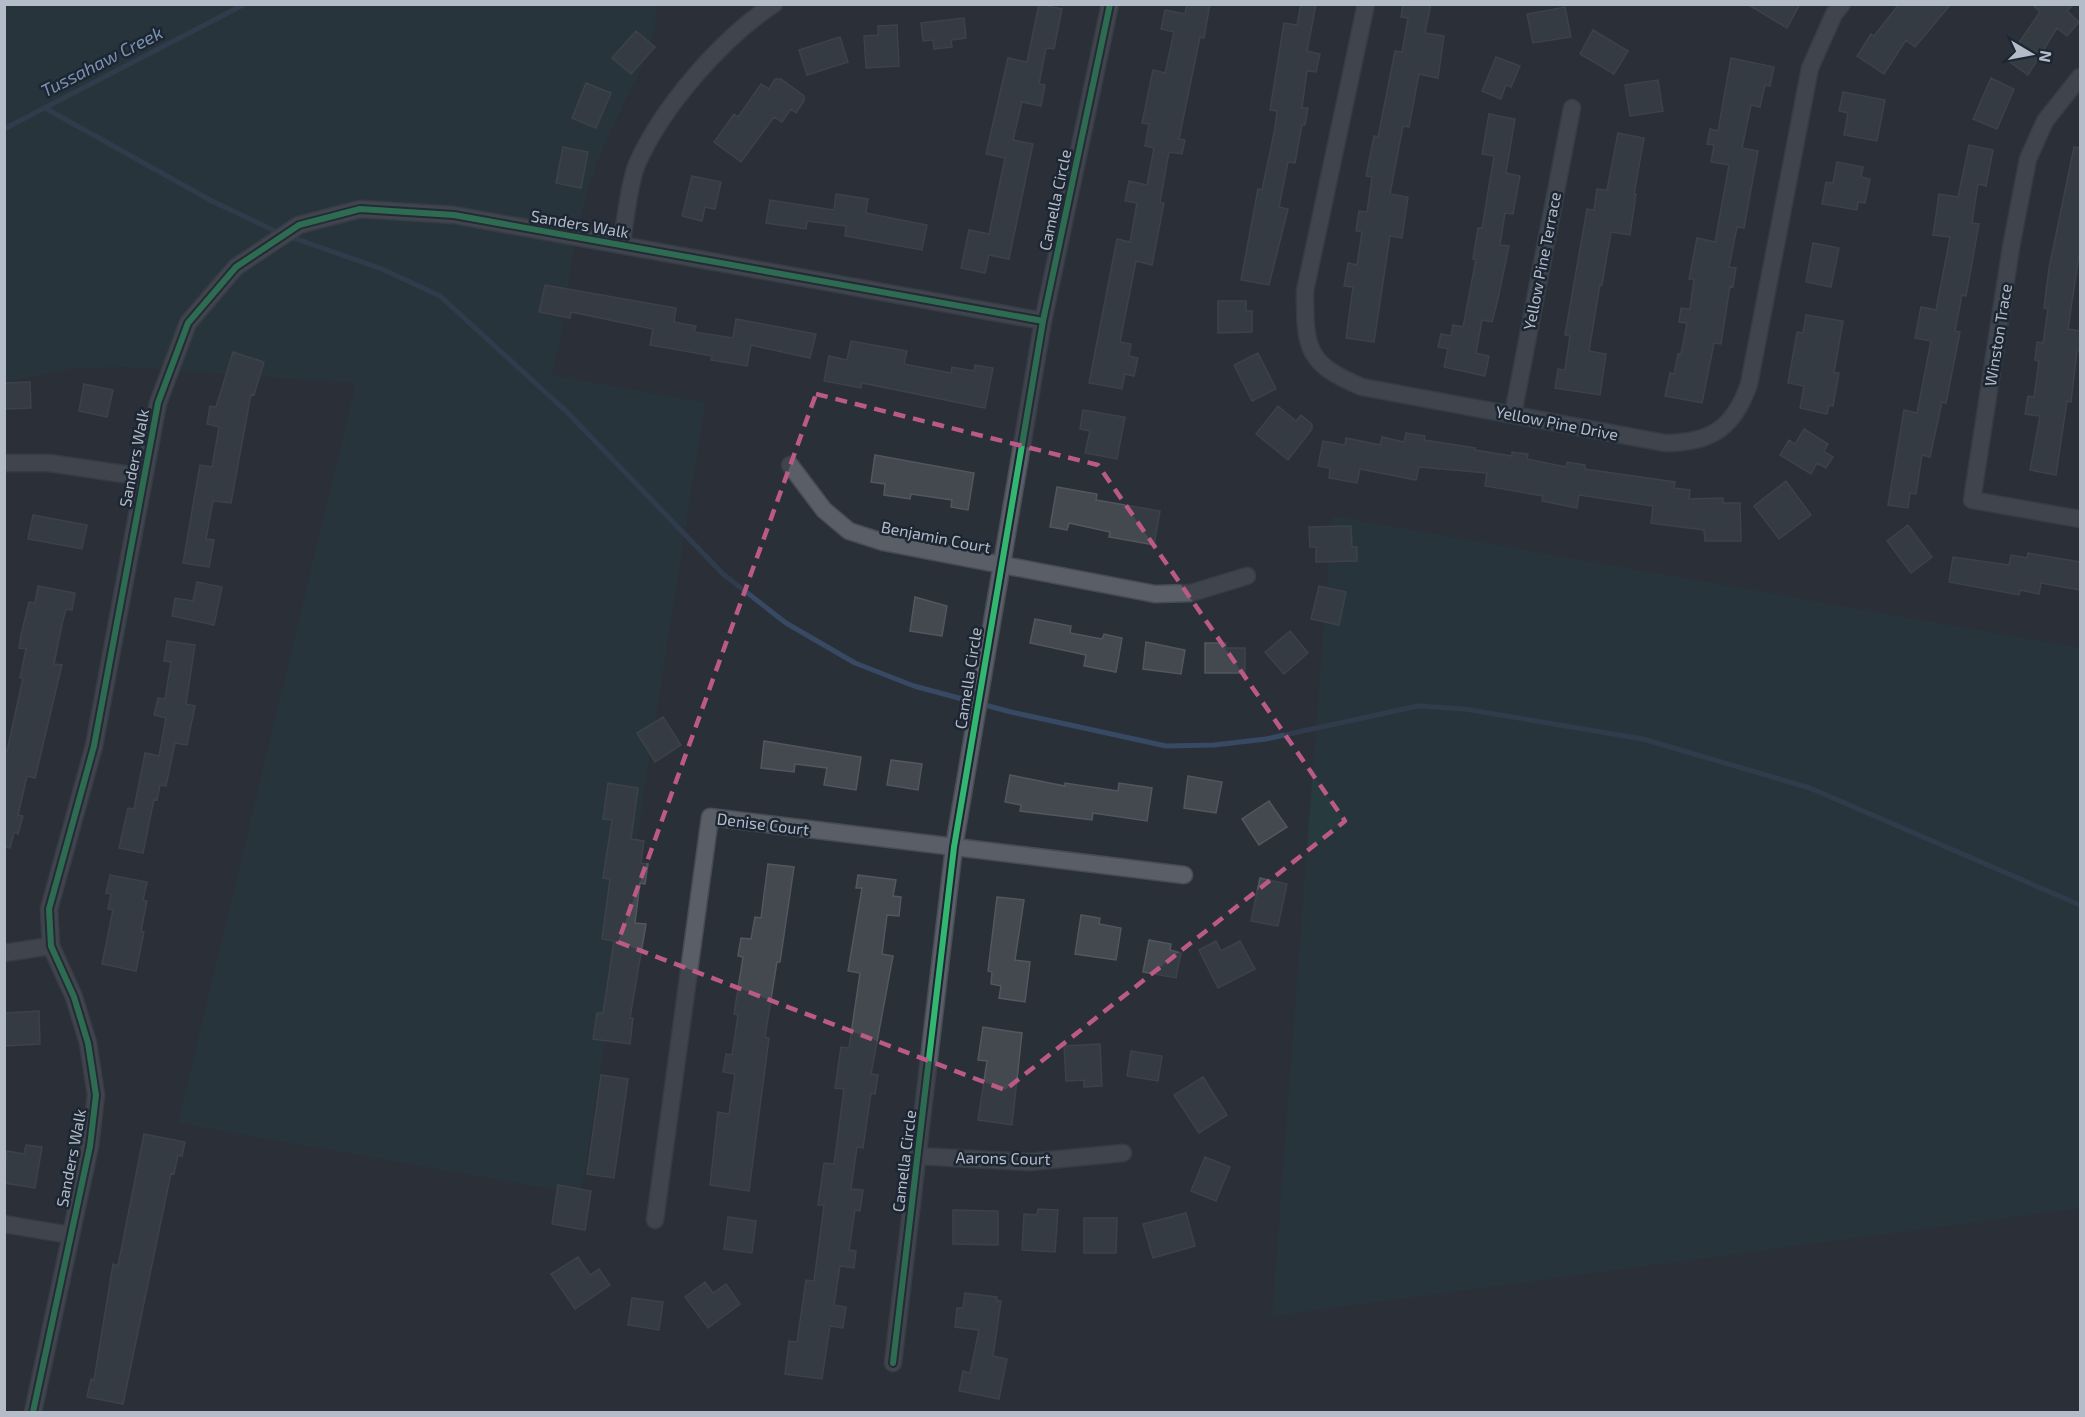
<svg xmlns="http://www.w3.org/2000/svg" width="2085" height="1417" viewBox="0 0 2085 1417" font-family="'Exo 2',sans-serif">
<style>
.green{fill:#273a3e}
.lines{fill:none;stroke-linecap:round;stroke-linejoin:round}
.stream{stroke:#384963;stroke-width:5}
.building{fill:#444950;stroke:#52575f;stroke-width:1.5}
.minor-casing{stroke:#484c53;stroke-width:19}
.minor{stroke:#5a5e66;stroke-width:16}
.cycleway-casing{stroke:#1d2633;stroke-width:10}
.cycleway{stroke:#33b770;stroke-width:6}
.marked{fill:none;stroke:#bc5a87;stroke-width:4.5;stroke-dasharray:12 8;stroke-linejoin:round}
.labels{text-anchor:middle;stroke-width:5;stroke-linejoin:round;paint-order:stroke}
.street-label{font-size:16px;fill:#b4bcc9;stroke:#1d2633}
.water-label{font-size:18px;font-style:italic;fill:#7c92b1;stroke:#1d2633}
</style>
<rect width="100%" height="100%" fill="#2a3038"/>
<!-- green -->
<path class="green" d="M5,5H656C657,46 637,75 620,111C597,157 580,207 572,258C565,298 564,336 551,375L705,403L581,1194L178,1123L356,383L126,367L75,368L5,382Z
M1332,516L2080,648V1208L1272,1316Z"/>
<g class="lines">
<!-- stream -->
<path class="stream" d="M45,108L210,200L279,233
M4,129L245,4
M288,236L382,269L440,296L566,411L723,574L786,623L855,663L914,686L1011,712L1166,746L1214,745L1266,739L1418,706L1465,709L1643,739L1810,788L2080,905"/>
</g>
<!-- building -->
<path class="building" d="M1039,4L1062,9L1054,49L1046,48L1039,84L1045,85L1041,106L1022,102L1013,140L1033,144L1009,259L989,255L985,273L961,268L969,230L989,234L1005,158L986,154L1008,58L1027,62Z
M1187,4H1210L1204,38L1200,37L1179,139L1185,140L1182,154L1169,152L1160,202L1164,203L1152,265L1136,261L1120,342L1131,344L1129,356L1138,358L1134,376L1125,374L1122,389L1089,383L1117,239L1130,242L1137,203L1125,201L1129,181L1147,185L1154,148L1145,146L1149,124L1142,123L1153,70L1165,73L1174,32L1161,29L1165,10L1185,14Z
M1301,4H1316L1307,51L1320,54L1316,72L1307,71L1302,108H1308L1305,125H1302L1295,163L1288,162L1279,207L1288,209L1269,285L1241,280L1258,189L1262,190L1275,128L1277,111L1270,110L1284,23L1297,25Z
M1403,4H1431L1425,33L1444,36L1438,78L1419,74L1409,127L1403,126L1390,194L1408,197L1402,238L1390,236L1374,342L1346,338L1353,287L1344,286L1348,263L1357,265L1362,232L1356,231L1359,211L1367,212L1372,177L1366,176L1374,136L1378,137L1395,51L1402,52L1408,18L1401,17Z
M1747,4H1800L1787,28Z
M1899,4H1951L1915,47L1906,40L1884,74L1857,56L1871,34L1874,36Z
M2032,4H2074L2067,11L2079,22L2067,36L2057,28L2028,75L2007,60L2040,12Z
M1565,7L1571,37L1533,43L1527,14Z
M964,18L966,38L951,40L952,47L934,49L933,40L923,41L921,23Z
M897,25L899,66L866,68L864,36L878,35V26Z
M1593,30L1628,51L1614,74L1580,54Z
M636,31L655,47L631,74L612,58Z
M840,37L848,62L807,75L799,50Z
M1496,57L1520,66L1511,87L1506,85L1501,99L1482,91Z
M1731,58L1774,67L1770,86L1765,85L1760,107L1751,105L1742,148L1758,151L1744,228L1737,227L1729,267L1736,268L1733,287L1730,286L1721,344L1714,343L1702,403L1665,396L1670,373L1674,374L1678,354H1681L1687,323L1679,322L1681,308L1690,309L1694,279H1689L1697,238L1715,242L1729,165L1711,162L1714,145L1707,144L1710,129L1718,131Z
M1991,78L2014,89L1997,129L1973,119Z
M775,79H781L804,96V101L796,113L791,109L782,122L774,117L741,162L714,142L734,114L738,117L761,84L769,89Z
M1658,80L1663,111L1630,116L1625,85Z
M586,83L611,93L596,128L572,118Z
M1843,92L1885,100L1877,141L1844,135L1848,113L1839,111Z
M1489,114L1515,119L1506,173L1520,176L1513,214L1505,213L1500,245L1509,246L1498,299L1492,322L1482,320L1476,353L1489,356L1485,376L1444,367L1448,349L1438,347L1441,334L1451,336L1453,325L1463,327L1476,259H1473L1478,228H1482L1494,156L1482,154Z
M1618,133L1644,138L1634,194H1636L1630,235L1611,232L1602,285H1600L1589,351L1606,354L1600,395L1555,388L1558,369L1565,370L1570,336L1565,335L1587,209L1594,210L1597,189L1607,190Z
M1969,145L1993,150L1986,186L1978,184L1972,223L1979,224L1966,296L1962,295L1955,331L1960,332L1946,403L1942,402L1930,457L1922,455L1916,494L1910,493L1908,508L1888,505L1904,410L1917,413L1931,341L1915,338L1921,307L1936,310L1950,237L1933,235L1939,194L1958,197Z
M563,147L588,152L581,188L556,183Z
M2074,147L2080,148V248L2068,329L2080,331V351H2077L2071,402L2067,401L2056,475L2030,470L2040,416L2025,414L2028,396L2034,397L2039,361L2035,360L2037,342L2043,343L2048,309L2044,308L2049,268Z
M1837,162L1863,167L1861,177L1870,179L1865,203L1858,202L1857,210L1822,204L1826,182L1833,183Z
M692,176L721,182L715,209L705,207L702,221L682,216Z
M836,194L868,199L866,213L927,225L922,250L845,236L846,226L807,221L806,229L766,223L770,200L834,210Z
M1813,243L1839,248L1831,287L1806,282Z
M545,285L676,308L674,322L696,326L694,332L733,338L736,319L816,334L810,358L751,345L747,366L711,360L712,356L650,345L653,329L571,312L570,318L539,312Z
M1218,301H1246V311H1252V332L1218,333Z
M1806,315L1843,321L1834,373H1839L1833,406L1829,405L1827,414L1800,408L1804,386L1788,383L1797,332L1803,333Z
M851,341L907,351L904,364L951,373L952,367L974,371L975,365L993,368L985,408L862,383L861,388L824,381L829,356L847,360Z
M233,352L264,362L254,395L251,394L231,503L213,501L206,539L214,540L209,567L183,563L200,465L212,467L219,427L207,424L210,406L216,407Z
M1258,353L1276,389L1252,401L1234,365Z
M30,382L31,408L4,409V383Z
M84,384L113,390L107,417L79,411Z
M1278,406L1296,421L1301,415L1312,424V429L1288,460L1256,434Z
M1083,410L1125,417L1117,459L1085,453L1090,431L1080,429Z
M1804,429L1828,444L1824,451L1833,457L1826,468L1817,463L1811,474L1780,455L1789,440L1795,444Z
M1406,433L1425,436L1424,440L1475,448V450L1512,456V452L1528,454L1527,459L1566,467L1567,462L1585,465V469L1675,482L1674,488L1690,490L1689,499L1723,498V503H1740L1741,541H1705L1704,530L1651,523L1653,506L1579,495L1577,508L1542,501L1543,496L1485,486L1487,473L1419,467L1416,480L1360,469L1357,483L1329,478L1330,468L1318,466L1323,441L1345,445L1346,438L1380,445L1382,437L1404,442Z
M875,455L974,473L968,510L951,507L952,500L911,494L910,499L884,495L885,484L871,482Z
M1786,481L1811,515L1779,539L1754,506Z
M1057,487L1097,494L1096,500L1160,511L1154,545L1109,537L1110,532L1069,523L1067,530L1050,527Z
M33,515L87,525L82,549L28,539Z
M1908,525L1932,557L1911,573L1887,541Z
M1351,526L1352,547H1357V561L1316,562V547H1310L1309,527Z
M2028,553L2080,562V590L2041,583L2039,594L2020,590L2019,595L1949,582L1953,557L2009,565L2011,555L2027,558Z
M197,582L222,587L214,625L172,616L175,598L193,601Z
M38,586L75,593L72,610L66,609L62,624L54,664L62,665L35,778L27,776L18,815L23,816L18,834L14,832L10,848L4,847V750L7,751L23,678H20L26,649L19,648L21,635L29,602L35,603Z
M1319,586L1346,592L1339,625L1311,619Z
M915,597L947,606L942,636L910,631Z
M1035,619L1071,626L1070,633L1102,639L1104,634L1122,638L1116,672L1084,666L1086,655L1030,643Z
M1290,631L1308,653L1284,674L1265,652Z
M167,641L195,645L186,704L195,706L187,745L175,743L166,786L160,785L157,800L154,799L143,853L119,848L128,808L134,809L145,753L159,756L166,718L154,715L158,698L165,699L171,662L164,661Z
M1146,642L1185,650L1181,674L1143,669Z
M1205,643H1226V648H1245V673H1205Z
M663,717L681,745L655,762L637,733Z
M764,741L861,757L856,790L824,785L827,768L795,764L794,772L761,768Z
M891,760L922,764L918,790L887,785Z
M1010,775L1065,786V783L1118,791L1119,783L1152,788L1147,821L1093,813L1092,820L1020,811L1021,805L1005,802Z
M1188,776L1222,782L1216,813L1184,808Z
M608,783L638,788L631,839L644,841L641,863L648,864L645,884L640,883L635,923L646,924L630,1018H633L630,1044L593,1039L597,1013H603L614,941L602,939L610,879L603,878L612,820L603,819Z
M1269,801L1287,827L1259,845L1242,819Z
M768,864L794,867L780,962H777L765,1037L769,1038L749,1191L710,1185L718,1112L729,1114L735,1074L723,1072L726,1054L732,1055L738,1015L734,1014L743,957L738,956L741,938L751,939L755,917L761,918Z
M110,875L147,882L143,900L147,901L141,931L144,932L136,971L102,964L113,910L108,909L111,894L106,893Z
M858,875L896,880L893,896L901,897L899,916L887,915L882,954L893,956L871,1074L878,1075L875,1094L871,1093L863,1148L857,1147L851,1189L863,1190L860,1211L855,1210L849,1250L856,1251L854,1268L840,1266L834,1305L846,1307L843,1328L830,1326L822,1379L785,1374L789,1341L797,1342L806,1280L814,1281L824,1205H818L824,1163L834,1164L844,1089L835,1088L841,1047L849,1048L860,973L848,971L862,888H856Z
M1260,878L1287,884L1278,926L1251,921Z
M997,897L1024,900L1015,960L1030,962L1025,1002L999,998L1001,986L991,984L992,972L988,971Z
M1081,915L1100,918L1099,924L1121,928L1116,960L1075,954Z
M1149,940L1171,944L1170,950L1181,953L1176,978L1143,972Z
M1216,941L1221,951L1240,941L1255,969L1218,988L1199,950Z
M39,1011L40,1044L4,1046V1013Z
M983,1027L1022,1033L1012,1125L978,1120L987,1061L978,1060Z
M1100,1044L1102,1086L1084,1087V1080L1066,1081L1064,1046Z
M1131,1051L1162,1056L1158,1081L1127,1076Z
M601,1075L628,1079L614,1178L587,1174Z
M1203,1077L1227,1115L1199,1133L1174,1095Z
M144,1134L185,1142L182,1156L178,1155L174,1174L171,1173L123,1404L87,1397L91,1379L94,1380L113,1264L118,1266Z
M26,1145L42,1147L35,1188L4,1183L7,1151L24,1154Z
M1205,1157L1230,1167L1216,1201L1191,1191Z
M558,1185L591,1191L585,1230L552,1224Z
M1038,1209L1058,1210L1055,1252L1022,1250L1024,1214L1037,1215Z
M953,1210L998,1211V1245L953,1244Z
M1186,1213L1195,1246L1153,1258L1143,1224Z
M728,1217L756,1221L752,1253L724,1249Z
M1084,1218H1117L1116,1253H1084Z
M578,1257L590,1275L599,1269L610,1285L575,1309L551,1274Z
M705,1282L713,1293L726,1284L740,1304L708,1328L685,1297Z
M965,1293L997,1297V1301H1001L993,1356L1007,1359L999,1399L959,1391L963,1371L970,1373L979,1330L955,1327L957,1308H963Z
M632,1298L663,1302L659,1330L628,1325Z"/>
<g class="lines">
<defs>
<path id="minor" d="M1366,4L1305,291C1305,348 1306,364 1362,387L1665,443C1711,443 1734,428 1749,384L1810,68L1834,14L1842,4
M2080,77L2045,121L2028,159L2011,247L1972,500L2080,519
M621,245C626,221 628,186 637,164C662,107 722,38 774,4
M1513,414L1572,108
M4,463H49L144,477
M790,465L824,510L849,531L883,542L1155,594L1191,593L1247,576
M4,953L51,946
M918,1156L1029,1162L1123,1153
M655,1220L710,817L1184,875
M4,1224L70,1235
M893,1363L954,847L1043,321L1110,4
M33,1412L90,1146L96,1095L88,1043L74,997L51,946L49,909L94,746L158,403L188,323L236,267L299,225L360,209L454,215L1043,321"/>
</defs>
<!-- minor casing -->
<use href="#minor" class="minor-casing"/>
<!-- minor -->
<use href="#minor" class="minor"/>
<defs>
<path id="cycleway" d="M893,1363L954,847L1043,321L1110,4
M33,1412L90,1146L96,1095L88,1043L74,997L51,946L49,909L94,746L158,403L188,323L236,267L299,225L360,209L454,215L1043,321"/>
</defs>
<!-- cycleway casing -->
<use href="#cycleway" class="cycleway-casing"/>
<!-- cycleway -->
<use href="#cycleway" class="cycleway"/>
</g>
<!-- marked area -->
<path d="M0 0H2085V1417H0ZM816,394L1098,465L1345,821L1005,1090L618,942Z" fill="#2a3038" fill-opacity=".55" fill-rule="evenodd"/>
<path class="marked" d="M816,394L1098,465L1345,821L1005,1090L618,942Z"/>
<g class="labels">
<!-- street labels -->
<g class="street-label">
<text transform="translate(1055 200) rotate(-78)" y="6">Camella Circle</text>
<text transform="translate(580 224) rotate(10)" y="6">Sanders Walk</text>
<text transform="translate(1542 261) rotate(-79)" y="6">Yellow Pine Terrace</text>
<text transform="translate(1998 335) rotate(-81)" y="6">Winston Trace</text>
<text transform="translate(1557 423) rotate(11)" y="6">Yellow Pine Drive</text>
<text transform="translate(134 458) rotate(-79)" y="6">Sanders Walk</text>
<text transform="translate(936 537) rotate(11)" y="6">Benjamin Court</text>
<text transform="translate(968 678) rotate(-81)" y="6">Camella Circle</text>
<text transform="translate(763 824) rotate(7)" y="6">Denise Court</text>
<text transform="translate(71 1158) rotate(-79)" y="6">Sanders Walk</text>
<text transform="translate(1003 1158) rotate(1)" y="6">Aarons Court</text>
<text transform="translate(904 1161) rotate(-83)" y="6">Camella Circle</text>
</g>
<!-- water labels -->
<g class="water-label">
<text transform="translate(102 62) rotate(-27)" y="6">Tussahaw Creek</text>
</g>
</g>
<!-- border -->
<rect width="2085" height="1417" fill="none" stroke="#b4bcc9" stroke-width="12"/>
<!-- north arrow -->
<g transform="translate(2031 54) rotate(100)" stroke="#1d2633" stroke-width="4.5" paint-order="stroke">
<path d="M0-4.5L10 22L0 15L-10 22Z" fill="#b4bcc9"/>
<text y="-9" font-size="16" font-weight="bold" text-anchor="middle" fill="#b4bcc9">N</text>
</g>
</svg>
